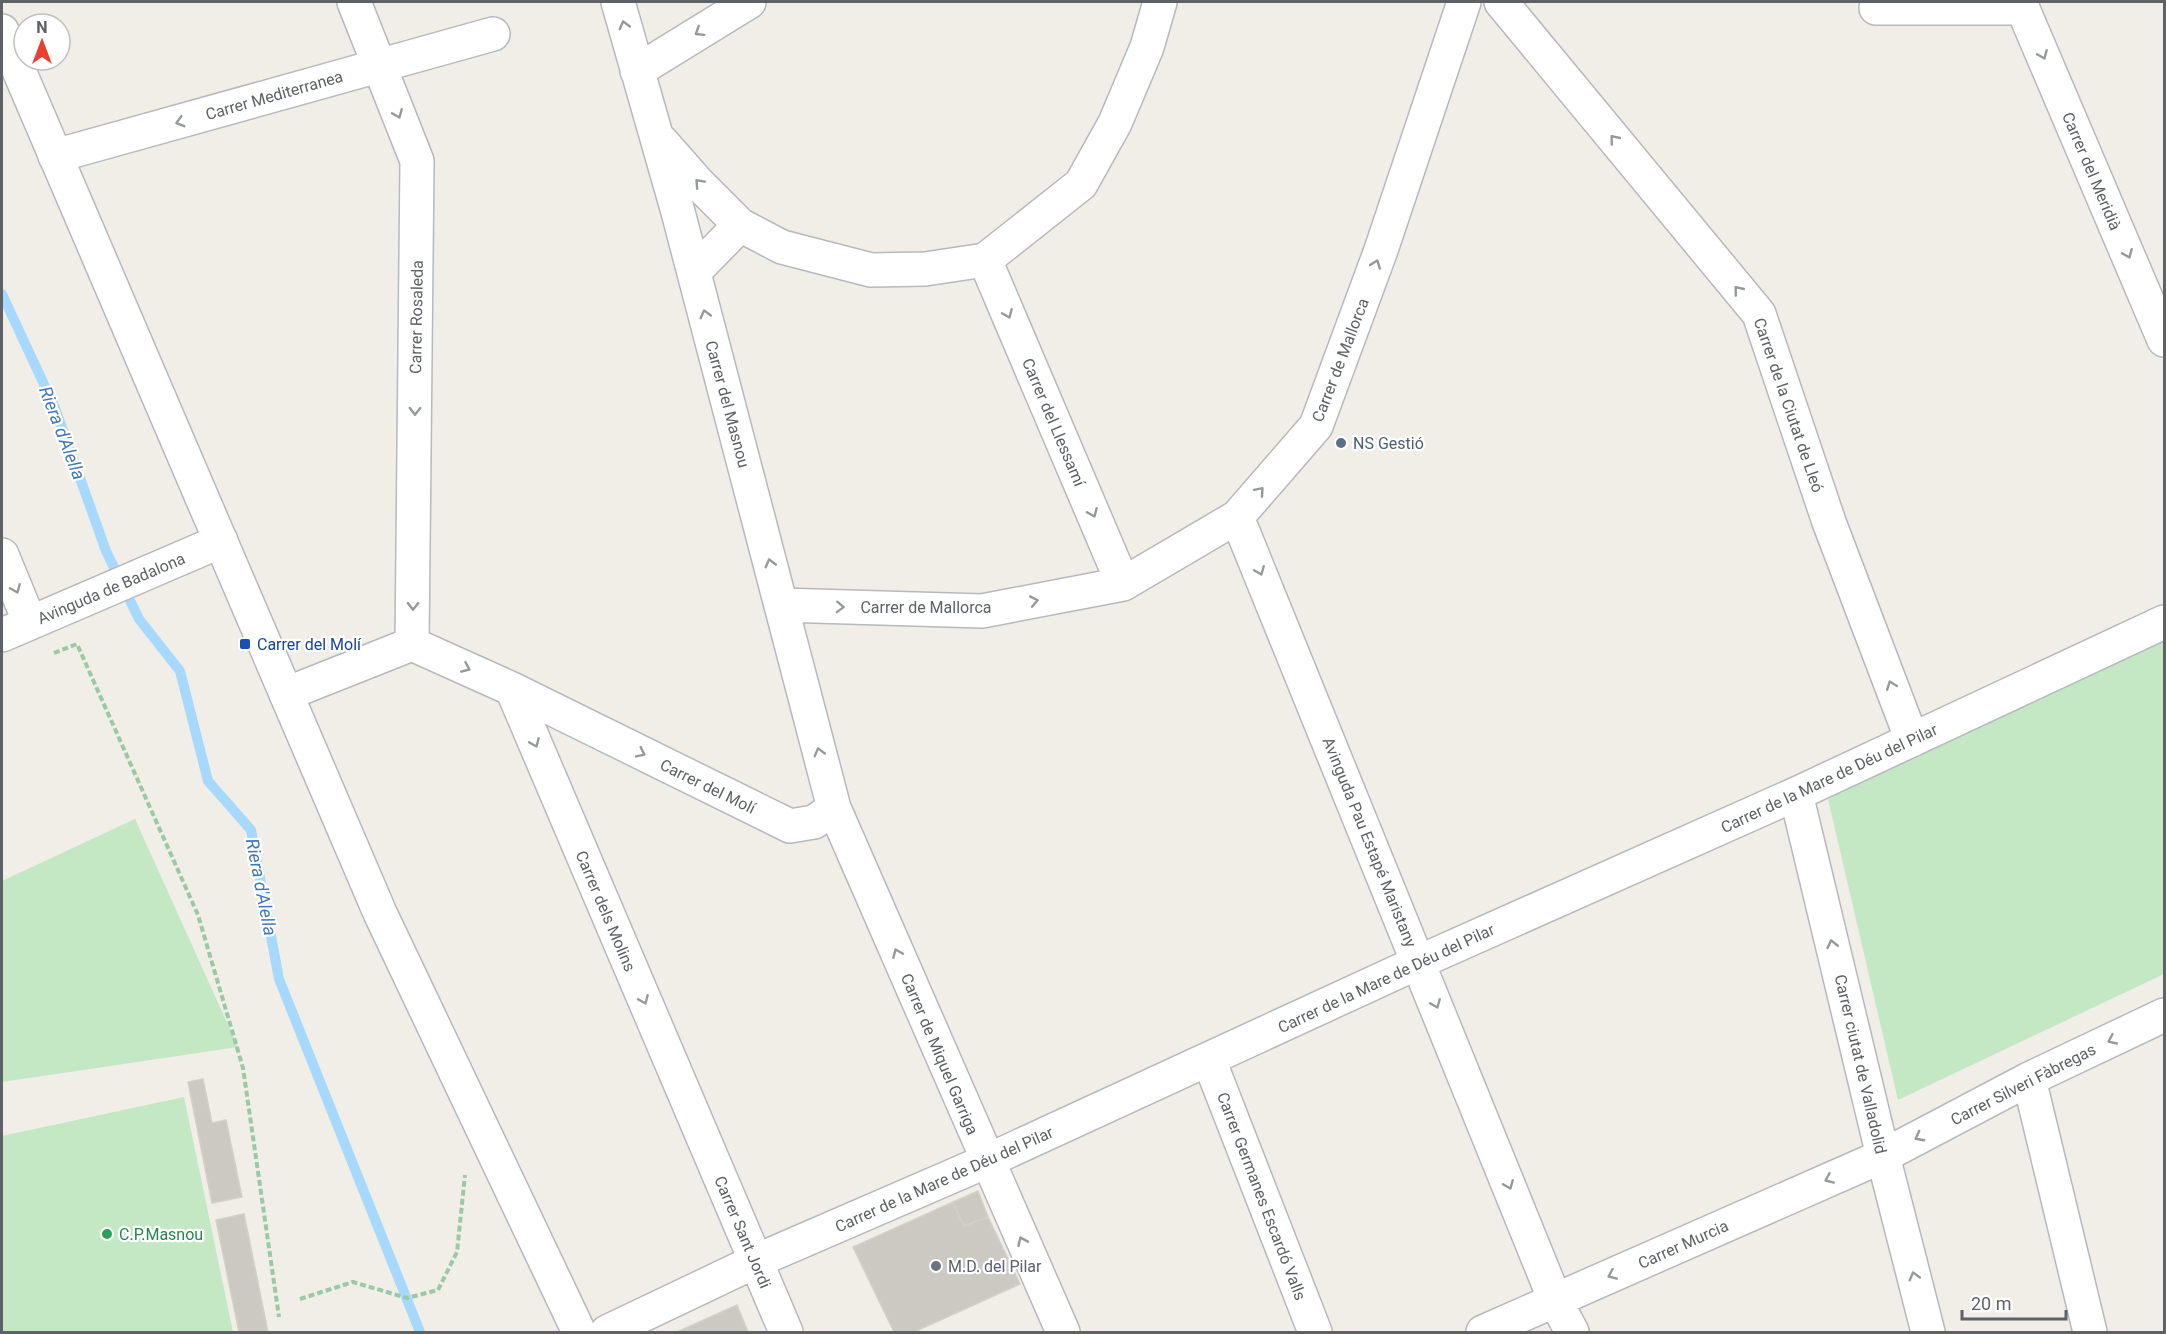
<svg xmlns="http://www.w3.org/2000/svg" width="2166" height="1334" viewBox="0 0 2166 1334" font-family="Roboto,sans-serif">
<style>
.green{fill:#c3e8c3}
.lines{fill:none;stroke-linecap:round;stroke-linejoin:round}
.stream{stroke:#a7d9ff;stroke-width:10}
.building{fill:#ccc9c3;stroke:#d5d0c4;stroke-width:1.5}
.street-casing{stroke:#b6b9bd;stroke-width:36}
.secondary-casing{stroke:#b5b9be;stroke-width:36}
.path{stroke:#9bc9a8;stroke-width:4;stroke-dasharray:6 3;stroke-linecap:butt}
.street{stroke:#fff;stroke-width:33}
.secondary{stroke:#fff;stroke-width:33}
.oneway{stroke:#96999c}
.service-dot{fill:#5c6f8a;stroke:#fff;stroke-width:2}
.transit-dot{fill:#1a4fb4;stroke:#fff;stroke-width:2}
.leisure-dot{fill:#2e9e5b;stroke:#fff;stroke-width:2}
.worship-dot{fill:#6b7280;stroke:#fff;stroke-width:2}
.labels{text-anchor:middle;stroke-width:4.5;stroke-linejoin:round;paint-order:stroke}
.street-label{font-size:16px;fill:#5e6267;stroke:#fff}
.service-label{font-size:16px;fill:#4e5e75;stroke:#fff;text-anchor:start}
.transit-label{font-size:16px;fill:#164399;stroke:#fff;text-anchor:start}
.leisure-label{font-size:16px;fill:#27864d;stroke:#fff;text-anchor:start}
.worship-label{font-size:16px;fill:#5b616d;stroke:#fff;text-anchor:start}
.water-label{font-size:18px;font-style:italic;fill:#4279b4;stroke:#fff}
</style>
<rect width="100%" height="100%" fill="#f0eee6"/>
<!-- green -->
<path class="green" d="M2164,638V974L1898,1100L1828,799Z
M135,819L238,1047L2,1082V881Z
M184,1097L233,1332H2V1136Z"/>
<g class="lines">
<!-- stream -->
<path class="stream" d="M2,294L55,408L106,551L139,619L180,671L208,781L251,830L279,979L420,1332"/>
</g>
<!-- building -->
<path class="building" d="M203,1079L212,1123L226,1120L242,1197L212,1203L188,1082Z
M978,1191L988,1217L964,1226L953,1202Z
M953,1202L964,1226L988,1217L1020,1284L914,1332H894L853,1247Z
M244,1214L268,1332H239L216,1220Z
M737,1305L748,1332H677Z"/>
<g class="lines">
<defs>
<path id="street" d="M354,2L417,161L412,644
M618,2L678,212L834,808L1063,1332
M1501,2L1759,314L1829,522L1912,740
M2020,2L2164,340
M1876,8H2023
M637,71L749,2
M661,141L697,182L740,225L782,247L871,270L925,269L985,260L1081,184L1115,123L1147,47L1160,2
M55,156L493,34
M985,260L1123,584
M694,272L740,225
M1237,517L1555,1300L1572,1332
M2,555L30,623
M781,605L982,611L1123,584L1237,517L1316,426L1381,250L1464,2
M2,635L221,541
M512,689L786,1332
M286,694L412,644L512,689L790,826L814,822L834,808
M1796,794L1883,1156L1928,1332
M1209,1060L1315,1332
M2029,1079L2090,1332
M607,1332L756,1261L987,1161L1419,962L1796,794L2164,622
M1483,1332L1883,1156L2029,1079L2164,1015"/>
<path id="secondary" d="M2,31L380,913L579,1332"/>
</defs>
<!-- street casing -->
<use href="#street" class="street-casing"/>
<!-- secondary casing -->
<use href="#secondary" class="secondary-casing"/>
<!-- path -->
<path class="path" d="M54,653L77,644L198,915L243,1068L279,1317
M300,1299L353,1282L407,1298L438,1290L457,1252L465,1175"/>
<!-- street -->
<use href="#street" class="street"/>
<!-- secondary -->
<use href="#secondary" class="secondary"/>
</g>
<!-- one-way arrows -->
<defs><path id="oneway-chevron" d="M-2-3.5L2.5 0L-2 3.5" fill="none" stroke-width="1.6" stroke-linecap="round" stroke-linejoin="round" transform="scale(1.5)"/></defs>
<g class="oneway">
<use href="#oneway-chevron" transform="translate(624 25) rotate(-105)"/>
<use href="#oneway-chevron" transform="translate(699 32) rotate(148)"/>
<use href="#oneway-chevron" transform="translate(2043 55) rotate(67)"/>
<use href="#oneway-chevron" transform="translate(398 114) rotate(68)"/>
<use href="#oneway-chevron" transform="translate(180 122) rotate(164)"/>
<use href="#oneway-chevron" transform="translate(1614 139) rotate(-129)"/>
<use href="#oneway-chevron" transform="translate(699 183) rotate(-133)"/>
<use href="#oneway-chevron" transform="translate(2128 254) rotate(67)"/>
<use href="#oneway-chevron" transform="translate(1376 264) rotate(-70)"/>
<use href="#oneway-chevron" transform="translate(1738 290) rotate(-129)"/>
<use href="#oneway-chevron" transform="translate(705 314) rotate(-105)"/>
<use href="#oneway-chevron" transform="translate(1008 314) rotate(67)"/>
<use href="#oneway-chevron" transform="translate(415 411) rotate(91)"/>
<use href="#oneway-chevron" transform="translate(1260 491) rotate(-49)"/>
<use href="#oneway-chevron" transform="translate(1093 513) rotate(67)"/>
<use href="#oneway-chevron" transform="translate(770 563) rotate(-105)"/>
<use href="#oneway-chevron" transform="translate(1260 571) rotate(68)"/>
<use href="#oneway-chevron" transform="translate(16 589) rotate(67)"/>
<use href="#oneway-chevron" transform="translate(1034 601) rotate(-11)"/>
<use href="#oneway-chevron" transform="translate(413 606) rotate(91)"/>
<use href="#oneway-chevron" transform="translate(840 607) rotate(2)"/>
<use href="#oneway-chevron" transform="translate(466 668) rotate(24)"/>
<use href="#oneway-chevron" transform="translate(1891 685) rotate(-111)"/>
<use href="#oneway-chevron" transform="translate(535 743) rotate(67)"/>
<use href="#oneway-chevron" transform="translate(819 752) rotate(-105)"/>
<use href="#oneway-chevron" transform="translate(641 753) rotate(26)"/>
<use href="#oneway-chevron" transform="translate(1832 944) rotate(-103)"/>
<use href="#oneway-chevron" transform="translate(897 953) rotate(-113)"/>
<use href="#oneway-chevron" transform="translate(644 1000) rotate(67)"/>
<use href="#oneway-chevron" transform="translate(1436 1004) rotate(68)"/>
<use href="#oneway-chevron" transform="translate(2112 1040) rotate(155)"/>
<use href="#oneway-chevron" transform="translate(1919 1137) rotate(152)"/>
<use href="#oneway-chevron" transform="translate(1829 1179) rotate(156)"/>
<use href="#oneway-chevron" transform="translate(1509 1185) rotate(68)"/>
<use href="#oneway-chevron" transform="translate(1022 1241) rotate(-114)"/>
<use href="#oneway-chevron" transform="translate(1612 1275) rotate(156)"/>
<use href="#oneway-chevron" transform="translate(1914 1276) rotate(-105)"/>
</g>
<!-- markers -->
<circle class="service-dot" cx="1341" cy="443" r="6"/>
<rect class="transit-dot" x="239" y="638" width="12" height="12" rx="3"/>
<circle class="leisure-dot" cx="107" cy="1234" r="6"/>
<circle class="worship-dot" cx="936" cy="1266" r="6"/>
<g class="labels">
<!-- street labels -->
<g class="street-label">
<text transform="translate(274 95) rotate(-16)" y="6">Carrer Mediterranea</text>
<text transform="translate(2092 171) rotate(67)" y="6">Carrer del Meridià</text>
<text transform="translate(416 317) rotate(-89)" y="6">Carrer Rosaleda</text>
<text transform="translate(1340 360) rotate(-69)" y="6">Carrer de Mallorca</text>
<text transform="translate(728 404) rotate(75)" y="6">Carrer del Masnou</text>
<text transform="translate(1789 405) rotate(71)" y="6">Carrer de la Ciutat de Lleó</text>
<text transform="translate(1054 422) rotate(67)" y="6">Carrer del Llessamí</text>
<text transform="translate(111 588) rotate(-23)" y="6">Avinguda de Badalona</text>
<text x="926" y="613">Carrer de Mallorca</text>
<text transform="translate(1829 778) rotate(-25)" y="6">Carrer de la Mare de Déu del Pilar</text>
<text transform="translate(708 786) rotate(26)" y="6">Carrer del Molí</text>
<text transform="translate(1370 842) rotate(68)" y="6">Avinguda Pau Estapé Maristany</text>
<text transform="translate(606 911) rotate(67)" y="6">Carrer dels Molins</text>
<text transform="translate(1386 978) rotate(-25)" y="6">Carrer de la Mare de Déu del Pilar</text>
<text transform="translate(940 1054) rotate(67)" y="6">Carrer de Miquel Garriga</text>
<text transform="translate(1861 1064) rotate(77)" y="6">Carrer ciutat de Valladolid</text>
<text transform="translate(2023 1084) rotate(-27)" y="6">Carrer Silveri Fàbregas</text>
<text transform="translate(944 1179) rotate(-24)" y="6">Carrer de la Mare de Déu del Pilar</text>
<text transform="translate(1262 1196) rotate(69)" y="6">Carrer Germanes Escardó Valls</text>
<text transform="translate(743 1232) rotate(67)" y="6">Carrer Sant Jordi</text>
<text transform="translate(1683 1244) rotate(-24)" y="6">Carrer Murcia</text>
</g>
<!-- service labels -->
<g class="service-label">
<text x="1353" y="449">NS Gestió</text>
</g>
<!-- transit labels -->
<g class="transit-label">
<text x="257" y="650">Carrer del Molí</text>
</g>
<!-- leisure labels -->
<g class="leisure-label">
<text x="119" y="1240">C.P.Masnou</text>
</g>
<!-- worship labels -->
<g class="worship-label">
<text x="948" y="1272">M.D. del Pilar</text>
</g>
<!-- water labels -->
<g class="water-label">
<text transform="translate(62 433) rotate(69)" y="6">Riera d'Alella</text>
<text transform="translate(261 887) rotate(79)" y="6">Riera d'Alella</text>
</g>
</g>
<!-- border -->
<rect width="2166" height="1334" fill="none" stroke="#5e6267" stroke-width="6"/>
<!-- north arrow -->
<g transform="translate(42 42)"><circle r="28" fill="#ffffff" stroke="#bfc0c2" stroke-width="1.5"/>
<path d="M0-4.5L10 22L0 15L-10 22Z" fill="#ec3e30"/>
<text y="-9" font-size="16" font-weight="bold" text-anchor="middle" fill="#5e6267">N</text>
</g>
<!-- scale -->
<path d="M1962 1310v9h104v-9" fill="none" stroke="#5e6267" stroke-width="3"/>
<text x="1971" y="1310" font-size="18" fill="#5e6267" stroke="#ffffff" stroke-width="4.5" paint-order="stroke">20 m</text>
</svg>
